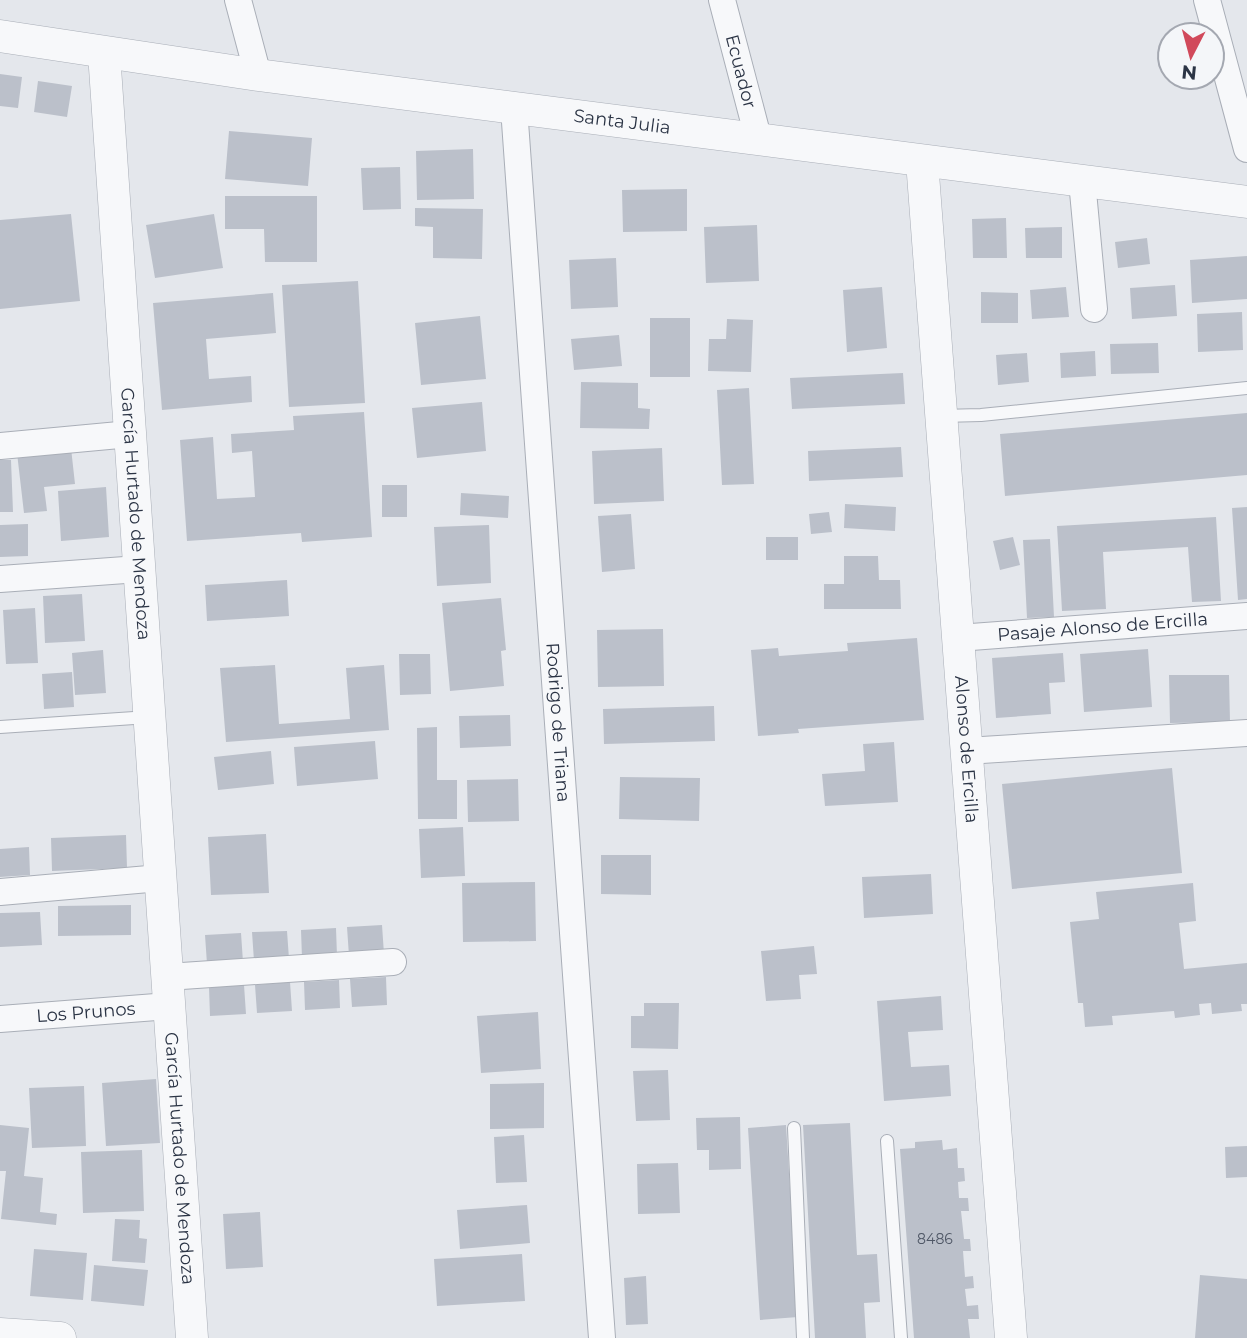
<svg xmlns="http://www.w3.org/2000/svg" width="1247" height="1338" viewBox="0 0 1247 1338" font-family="Montserrat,sans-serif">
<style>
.building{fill:#bbc0ca}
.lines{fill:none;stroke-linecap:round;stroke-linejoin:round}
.service-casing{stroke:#a9aeb7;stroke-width:14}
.minor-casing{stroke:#a9aeb7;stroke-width:28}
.tertiary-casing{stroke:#a9aeb7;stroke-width:33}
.service{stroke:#f7f8fa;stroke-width:12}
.minor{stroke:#f7f8fa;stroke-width:26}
.tertiary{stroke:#f7f8fa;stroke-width:32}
.labels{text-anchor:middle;stroke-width:5;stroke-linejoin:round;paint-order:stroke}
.number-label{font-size:14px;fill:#4f5766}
.street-label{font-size:18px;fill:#2b3445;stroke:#f4f6f9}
</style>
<rect width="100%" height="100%" fill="#e4e7ec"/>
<!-- building -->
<path class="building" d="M0,74L22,77L18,108L0,106Z
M38,81L72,86L67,117L34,112Z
M229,131L312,138L308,186L225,179Z
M473,149L474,199L417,200L416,151Z
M400,167L401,209L363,210L361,168Z
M687,189V231L623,232L622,190Z
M225,196H317V262H265L264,229H225Z
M415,208L483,209L482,259L433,258V227L415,226Z
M71,214L80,301L0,309V220Z
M214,214L223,268L155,278L146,225Z
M1006,218L1007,258H973L972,219Z
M757,225L759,281L706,283L704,227Z
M1062,227V258H1026L1025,228Z
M1147,238L1150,264L1118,268L1115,242Z
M1247,256V299L1192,303L1190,260Z
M616,258L618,307L571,309L569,260Z
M358,281L365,403L289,407L282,285Z
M1175,285L1177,316L1132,319L1130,288Z
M882,287L887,348L847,352L843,290Z
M1066,287L1069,317L1032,319L1030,290Z
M981,292L1018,293V323H981Z
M273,293L276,333L206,339L209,379L251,376L252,402L162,410L153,303Z
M1242,312L1243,350L1198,352L1197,314Z
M480,316L486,379L421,385L415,323Z
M650,318H690V377H650Z
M727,319L753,320L751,372L708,371L709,339H726Z
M619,335L622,366L574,370L571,339Z
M1158,343L1159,373L1111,374L1110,344Z
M1095,351L1096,376L1061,378L1060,353Z
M1027,353L1029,382L998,385L996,355Z
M903,373L905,404L792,409L790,378Z
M581,382L638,383V408L650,409L649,429L580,428Z
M749,388L754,484L722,485L717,390Z
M482,402L486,451L417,458L412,408Z
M364,412L372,537L302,542L301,533L187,541L180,440L213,437L217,499L255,497L252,451L232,453L231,434L294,430L293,416Z
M1247,413V475L1005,496L1000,434Z
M901,447L903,477L809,481L808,451Z
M71,448L75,484L44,487L47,511L24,513L17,453Z
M662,448L664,501L594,504L592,451Z
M0,460H11L13,512H0Z
M382,485H407V517H382Z
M106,487L109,537L61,541L58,491Z
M461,493L509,496L508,518L460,515Z
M845,504L896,507L895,531L844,528Z
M1247,507V599L1238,600L1232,508Z
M829,512L832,532L811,534L809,514Z
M631,514L635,569L602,572L598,516Z
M1216,517L1221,601L1192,602L1188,547L1103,552L1106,609L1062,611L1057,526Z
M28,524V556L0,557V525Z
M489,525L491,583L437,586L434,527Z
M766,537H798V560H766Z
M1013,537L1020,565L1000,570L993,541Z
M1050,539L1054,617L1027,618L1023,540Z
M844,556H878L879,580H900L901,609H824V584H844Z
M287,580L289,616L207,621L205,585Z
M82,594L85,641L45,643L43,596Z
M501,598L506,650L501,651L504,686L450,691L442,603Z
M35,608L38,663L6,664L3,610Z
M663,629L664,686L598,687L597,630Z
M917,638L924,720L798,729L799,733L758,736L751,650L778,648L779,656L848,651L847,643Z
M1148,649L1152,707L1084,712L1080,654Z
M103,650L106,693L75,695L72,653Z
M1063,653L1065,682L1049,683L1051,714L996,718L992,658Z
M399,654H430L431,694L400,695Z
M275,665L279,724L350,719L346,668L384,665L389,730L226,742L220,668Z
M72,672L74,707L44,709L42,674Z
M1169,675H1229L1230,722L1170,723Z
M714,706L715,741L604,744L603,709Z
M510,715L511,746L460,748L459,716Z
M437,727V780H457V819H418L417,728Z
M375,741L378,779L297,786L294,747Z
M894,742L898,802L825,806L822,774L865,771L863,744Z
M271,751L274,784L218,790L214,757Z
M1172,768L1182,873L1012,889L1002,784Z
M620,777L700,778L699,821L619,819Z
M518,779L519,821L468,822L467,780Z
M463,827L465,876L421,878L419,829Z
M266,834L269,893L211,895L208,837Z
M126,835L127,868L52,871L51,838Z
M29,847L30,875L0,877V849Z
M601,855H651V895L601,894Z
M931,874L933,914L864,918L862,877Z
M535,882L536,941L463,942L462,883Z
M1193,883L1196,921L1179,923L1184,969L1247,963V1004H1241L1242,1011L1212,1014L1211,1003L1199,1004L1200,1015L1175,1018L1174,1011L1112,1016L1113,1025L1085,1027L1083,1003H1078L1070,922L1099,919L1096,892Z
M131,905V935L58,936V906Z
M40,912L42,945L0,947V913Z
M382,925L384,954L349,956L347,927Z
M336,928L337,956L302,958L301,930Z
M287,931L289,959L254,961L252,932Z
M241,933L243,962L207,964L205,935Z
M814,946L817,974L799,975L801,999L766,1001L761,951Z
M386,977L387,1005L352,1007L350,979Z
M339,980L340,1008L305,1010L304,982Z
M290,982L292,1011L257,1013L255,985Z
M244,985L246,1014L210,1016L209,987Z
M941,996L943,1030L908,1032L911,1067L949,1065L951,1096L884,1101L877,1001Z
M644,1003H679L678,1049L631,1048V1016H644Z
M538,1012L541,1069L481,1073L477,1016Z
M668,1070L670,1120L636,1121L633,1071Z
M156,1079L160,1143L106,1146L102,1083Z
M544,1083V1128L490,1129V1084Z
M84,1086L86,1146L32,1148L29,1088Z
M740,1117L741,1169L709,1170V1150H697L696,1118Z
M850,1123L857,1255L877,1254L880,1302L864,1303L866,1338H815L803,1125Z
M0,1125L29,1128L24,1176L43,1178L40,1212L57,1214L56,1225L1,1219L6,1171H0Z
M786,1125L798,1317L760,1320L748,1128Z
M524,1135L527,1182L496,1183L494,1137Z
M942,1140L943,1150L957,1148L958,1168H964L965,1181L958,1182L959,1198H968L969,1211H961L964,1239H970L971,1251H963L965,1277L973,1276L974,1288L965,1289L967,1306L978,1305L979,1319H968L970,1338H914L900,1149L915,1148V1142Z
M1247,1146V1177L1226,1178L1225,1147Z
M142,1150L144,1211L83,1213L81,1152Z
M678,1163L680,1213L638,1214L637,1164Z
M527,1205L530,1243L460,1249L457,1210Z
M260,1212L263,1267L226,1269L223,1214Z
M115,1219L140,1220L139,1238L147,1239L145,1263L112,1261Z
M34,1249L87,1253L83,1300L30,1296Z
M522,1254L525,1301L437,1306L434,1259Z
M94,1265L148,1270L144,1306L91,1301Z
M1200,1275L1247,1279V1338H1195Z
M646,1276L648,1324L626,1325L624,1278Z"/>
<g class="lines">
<defs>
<path id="service" d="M941,416L981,415L1247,388
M0,727L149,717
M794,1128L803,1338
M887,1141L901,1338"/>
<g id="minor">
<path d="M238,0L258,75"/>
<path id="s1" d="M722,0L759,141"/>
<path d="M1207,0L1247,149"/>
<path id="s2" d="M514,108L602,1338"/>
<path d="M1082,181L1094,309"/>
<path d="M0,446L130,434"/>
<path d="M0,579L139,569"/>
<path id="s3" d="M958,638L1247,616"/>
<path d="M966,751L1247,733"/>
<path d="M0,892L160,878"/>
<path d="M167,977L393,962"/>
<path id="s4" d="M0,1019L169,1006"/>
</g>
<g id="tertiary">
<path id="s5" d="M0,36L258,75L1247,202"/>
<path id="s6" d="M104,53L192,1338"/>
<path id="s7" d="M922,161L1011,1338"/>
<path d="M0,1334L60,1338"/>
</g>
</defs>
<!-- service casing -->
<use href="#service" class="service-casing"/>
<!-- minor casing -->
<use href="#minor" class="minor-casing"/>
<!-- tertiary casing -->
<use href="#tertiary" class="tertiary-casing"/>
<!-- service -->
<use href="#service" class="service"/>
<!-- minor -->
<use href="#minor" class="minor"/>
<!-- tertiary -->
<use href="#tertiary" class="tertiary"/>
</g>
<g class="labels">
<!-- number labels -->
<g class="number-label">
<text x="935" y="1244">8486</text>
</g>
<!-- street labels -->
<g class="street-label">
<text dy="6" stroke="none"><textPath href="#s1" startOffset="74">Ecuador</textPath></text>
<text dy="6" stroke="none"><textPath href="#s5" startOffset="628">Santa Julia</textPath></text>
<text dy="6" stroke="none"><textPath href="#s6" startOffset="462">García Hurtado de Mendoza</textPath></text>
<text dy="6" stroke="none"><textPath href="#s3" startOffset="145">Pasaje Alonso de Ercilla</textPath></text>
<text dy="6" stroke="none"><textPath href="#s2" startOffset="616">Rodrigo de Triana</textPath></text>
<text dy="6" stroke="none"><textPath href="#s7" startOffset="590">Alonso de Ercilla</textPath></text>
<text dy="6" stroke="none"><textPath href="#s4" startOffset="86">Los Prunos</textPath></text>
<text dy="6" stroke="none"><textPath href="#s6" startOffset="1108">García Hurtado de Mendoza</textPath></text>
</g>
</g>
<!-- north arrow -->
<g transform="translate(1191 56) rotate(186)"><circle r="33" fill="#f4f6f9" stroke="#a4a8b1" stroke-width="2"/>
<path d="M0-5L12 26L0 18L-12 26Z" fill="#d1495b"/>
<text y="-10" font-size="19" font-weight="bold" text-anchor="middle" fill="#2b3445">N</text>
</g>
</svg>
